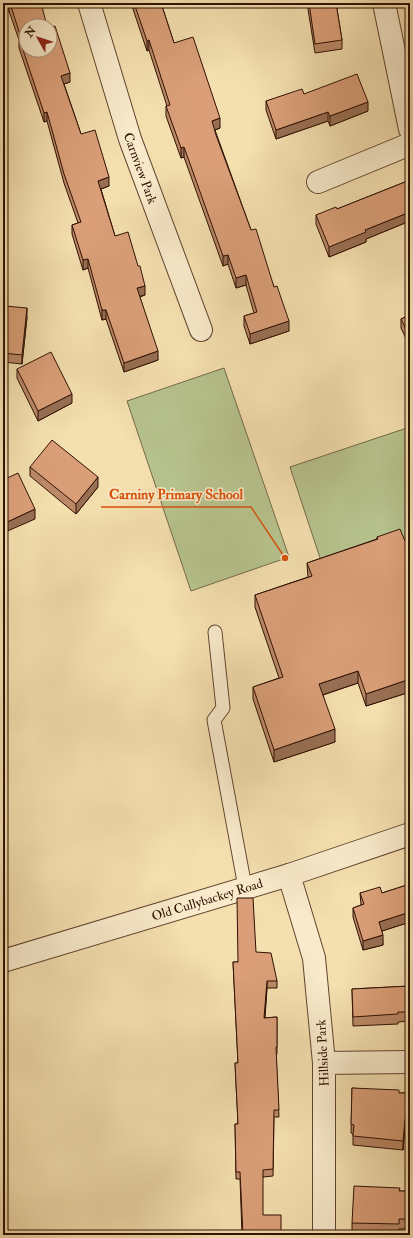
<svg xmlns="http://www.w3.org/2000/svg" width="413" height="1238" viewBox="0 0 413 1238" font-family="'IM FELL Double Pica',serif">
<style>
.green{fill:#b7c38e;stroke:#746a48}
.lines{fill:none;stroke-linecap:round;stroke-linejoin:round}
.service-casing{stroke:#61442e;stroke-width:15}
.minor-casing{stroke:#61442e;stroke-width:24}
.tertiary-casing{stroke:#61442e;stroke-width:24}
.service{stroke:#f8eacb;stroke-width:13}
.minor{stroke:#f8eacb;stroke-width:22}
.tertiary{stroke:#f8eacb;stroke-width:22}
.wall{fill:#bb8967;stroke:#301103}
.shaded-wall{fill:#996f54;stroke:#301103}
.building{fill:#da9f78;stroke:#301103}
.labels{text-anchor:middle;stroke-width:3;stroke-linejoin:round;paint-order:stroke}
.street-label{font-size:13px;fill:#301103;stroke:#f8eacb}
.leader{fill:none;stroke:#d6520b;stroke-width:1.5}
.callout-dot{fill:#d6520b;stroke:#f8eacb;stroke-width:1.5}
.callout-label{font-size:14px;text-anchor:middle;font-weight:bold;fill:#d6520b;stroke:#f8eacb;stroke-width:3;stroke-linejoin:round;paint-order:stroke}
</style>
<rect width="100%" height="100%" fill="#f4dfaf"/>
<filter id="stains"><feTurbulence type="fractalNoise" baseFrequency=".005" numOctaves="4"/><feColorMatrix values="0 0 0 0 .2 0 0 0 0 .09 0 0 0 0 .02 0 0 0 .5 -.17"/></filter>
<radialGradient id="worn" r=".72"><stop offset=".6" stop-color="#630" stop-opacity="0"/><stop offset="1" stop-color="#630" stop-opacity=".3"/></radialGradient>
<!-- green -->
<path class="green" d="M224,368L289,557L191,591L127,401Z
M410,427V538L323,567L290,467Z"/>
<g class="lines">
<defs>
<path id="service" d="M215,632L223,708L214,720L245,887"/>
<path id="minor" d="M89,3L130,139L201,330
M384,3L410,129
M318,182L410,144
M289,875L314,958L324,1063V1235
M324,1063L410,1062"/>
<path id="tertiary" d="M3,961L289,875L410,834"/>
</defs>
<!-- service casing -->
<use href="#service" class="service-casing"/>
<!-- minor casing -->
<use href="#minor" class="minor-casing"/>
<!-- tertiary casing -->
<use href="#tertiary" class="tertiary-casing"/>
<!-- service -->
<use href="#service" class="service"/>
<!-- minor -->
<use href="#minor" class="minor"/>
<!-- tertiary -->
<use href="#tertiary" class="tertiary"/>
</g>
<!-- wall -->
<path class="wall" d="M3,3H41L26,26L70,82L64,84L81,134L109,186L101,189L115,236L145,295L140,297L158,360L124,372L106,319L102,320L88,268L83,270L72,234V225L78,223L64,183L47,121L44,122L19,48V40L9,11L5,13Z
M132,3H161L174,43L220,128L215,130L251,230L274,287L289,331L250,344L244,326V316L254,313L246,285L236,288L228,264L223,266L184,157L181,158L166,116V106H167L149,50L147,51L132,6Z
M307,3H336L342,40V49L315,53Z
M304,94L368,111L330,126L328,121L276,139L266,110V101Z
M410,180V221L366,239V242L329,257L316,224V215L337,209Z
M410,315V347L401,328V319Z
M3,316L27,317L22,364L3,362Z
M17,369L72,403L38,421L17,378Z
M30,467L98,487L76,514L30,476Z
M377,537L405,541L410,540V692L366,706L358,683L323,695L335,742L274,762L253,699V687L279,678L255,607V595L308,577L307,563L377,539Z
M410,884V922L382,931L383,945L363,950L353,917V908L361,905L360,893H382Z
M256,952L277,981V988H267L265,1018L277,1017V1054H276L279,1117H274L273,1176L263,1177L242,1235L240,1179H236L235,1124H238L235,1063H238L233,962H238Z
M410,978V1021L398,1022V1024L353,1026L352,989L410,986Z
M352,1088L399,1093H410V1128H405L403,1150L353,1145V1134L351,1133Z
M400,1191H410V1229H399V1235L352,1234V1223Z"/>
<!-- shaded-wall -->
<path class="shaded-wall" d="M5,3H9V11L5,13Z
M149,40V50L147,51V41Z
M70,73V82L61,85V76Z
M368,102V111L330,126V116Z
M47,112V121L44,122V113Z
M328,112V121L276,139V130Z
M220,118V128L212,131V121Z
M184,147V157L181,158V148Z
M109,177V186L98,190V181Z
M410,212V221L366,239V242L329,257V247L365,230Z
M228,255V264L223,266V256Z
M88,259V268L83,270V260Z
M246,275V285L236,288V278Z
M145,286V295L137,297V288Z
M27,308V317L22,364V355Z
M102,310H106V319L102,320Z
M289,321V331L250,344V334Z
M158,351V360L124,372V363Z
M72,394V403L38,421V411Z
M98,477V487L76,514V504Z
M35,509V519L3,533V524Z
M410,643V655L406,656V644Z
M358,671V683L319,696V684Z
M410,679V692L366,706V694Z
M335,729V742L274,762V750Z
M410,912V922L379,932V922Z
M383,935V945L363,950V941Z
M267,981V988L264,1025V1018Z
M405,1119V1128L403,1150V1141Z"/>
<!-- building -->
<path class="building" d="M10,3H41L47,26H26V50H50V28L55,26L70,73L61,76L81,134L95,130L109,177L98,181L115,236L128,232L138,266H140L145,286L137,288L158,351L124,363L106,310H102L88,259L83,260L72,225L81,222L64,174L47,112L44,113L19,38H21Z
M134,3H161L174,43L193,37L220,118L212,121L216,135L251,230L256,229L274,287L277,286L289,321L250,334L244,316L257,312L246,275L236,278L228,255L223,256L184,147L181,148L166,106L170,105L149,40L147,41Z
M309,3H336L342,40L315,44Z
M357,74L368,102L330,116L328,112L276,130L266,101L302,89L304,94Z
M410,180V212L365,230L366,232L329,247L316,215L336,207L337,209Z
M5,306L27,308L22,355L3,353V316H4Z
M410,315V337L401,319Z
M51,352L72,394L38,411L17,369Z
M52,440L98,477L76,504L30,467Z
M18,473L35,509L3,524V480Z
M400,529L405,541L410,540V643L406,644L410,656V679L366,694L358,671L319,684L335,729L274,750L253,687L283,677L255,595L312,576L307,563L378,539L377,537Z
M410,884V912L379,922L383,935L363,941L353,908L364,904L360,893L380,887L382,893Z
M237,898H253L256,952L271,953L277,981H267L264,1018L277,1017V1047H276L279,1110H274L273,1169L263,1170V1215H281V1235H243L240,1172H236L235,1124H238L235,1063H238L233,962H238Z
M410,978V1012H398V1014L353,1017L352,989L410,986Z
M352,1088L399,1090V1093H410V1119H405L403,1141L353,1136L354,1125L351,1124Z
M354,1186L400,1188L399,1191H410V1219H399V1224L352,1223Z"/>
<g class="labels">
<!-- street labels -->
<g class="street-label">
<text transform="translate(141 168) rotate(70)" y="5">Carnview Park</text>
<text transform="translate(207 899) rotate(-17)" y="5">Old Cullybackey Road</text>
<text transform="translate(322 1053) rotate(-93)" y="5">Hillside Park</text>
</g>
</g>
<!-- callouts -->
<path class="leader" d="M285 558L251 507H101"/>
<circle class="callout-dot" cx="285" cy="558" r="4"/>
<g class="callout-label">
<text x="176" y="499">Carniny Primary School</text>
</g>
<!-- margin -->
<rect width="413" height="1238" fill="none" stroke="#f4dfaf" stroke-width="16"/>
<rect x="4" y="4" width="405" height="1230" fill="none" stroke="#301103" stroke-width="2"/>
<rect x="8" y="8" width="397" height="1222" fill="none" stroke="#301103"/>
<!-- north arrow -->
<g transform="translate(38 38) rotate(309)"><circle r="19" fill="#f8eacb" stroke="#a8937b"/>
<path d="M0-3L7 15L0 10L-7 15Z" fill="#8f2418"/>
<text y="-6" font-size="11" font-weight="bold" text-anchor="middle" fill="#301103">N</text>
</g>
<rect width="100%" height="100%" filter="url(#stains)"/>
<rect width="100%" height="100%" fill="url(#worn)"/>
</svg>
